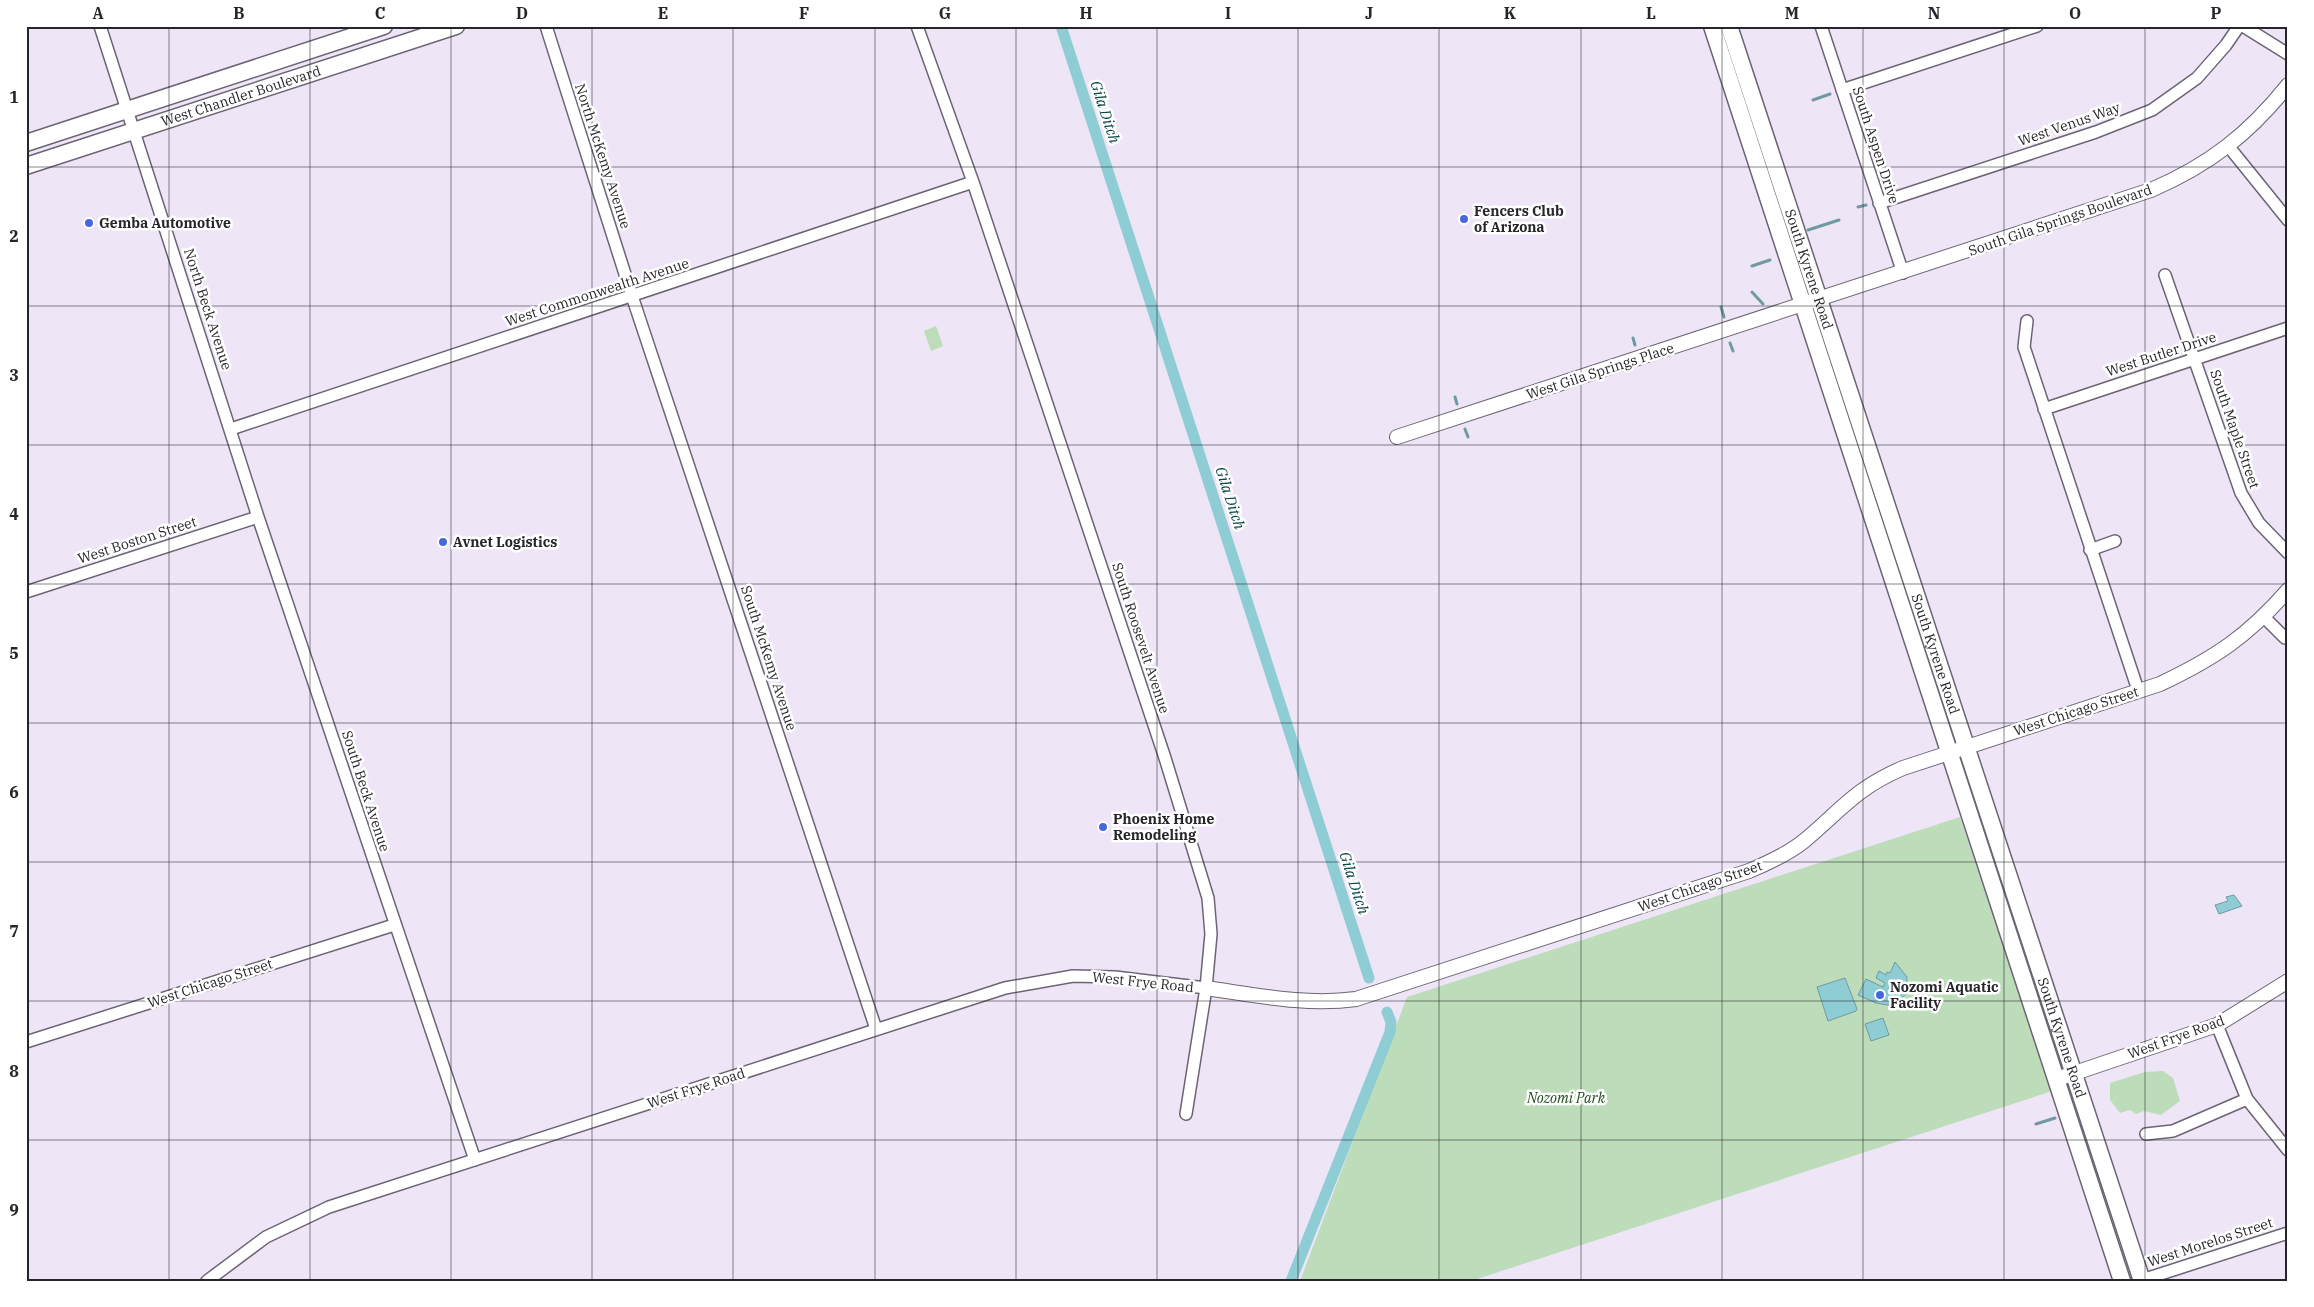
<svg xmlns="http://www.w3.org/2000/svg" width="2314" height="1307" viewBox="0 0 2314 1307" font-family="'IBM Plex Serif',serif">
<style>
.green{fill:#bddcb9}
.water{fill:#8fcdd4;stroke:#709aa1}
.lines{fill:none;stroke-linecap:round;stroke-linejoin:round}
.stream{stroke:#709aa1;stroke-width:3}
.canal{stroke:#8fcdd4;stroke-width:11}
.minor-casing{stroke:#6c6473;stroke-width:14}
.tertiary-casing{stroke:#6c6473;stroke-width:16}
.secondary-casing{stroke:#6c6473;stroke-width:19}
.minor{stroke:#fff;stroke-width:11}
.tertiary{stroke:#fff;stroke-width:14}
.secondary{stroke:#fff;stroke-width:16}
.grid{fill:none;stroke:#27242b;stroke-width:1;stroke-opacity:0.55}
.poi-dot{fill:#4767db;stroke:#fff;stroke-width:2}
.labels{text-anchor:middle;stroke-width:5;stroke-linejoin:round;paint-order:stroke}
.street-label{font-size:14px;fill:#27242b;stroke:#fff}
.poi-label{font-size:14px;font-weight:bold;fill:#27242b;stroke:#fff;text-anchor:start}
.park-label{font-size:14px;font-style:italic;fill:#1d4b19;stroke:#fff}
.water-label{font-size:15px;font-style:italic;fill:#074247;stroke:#fff}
.neatline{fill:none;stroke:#27242b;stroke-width:2}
.grid-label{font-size:16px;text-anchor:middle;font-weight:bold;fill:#27242b}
</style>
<rect width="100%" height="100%" fill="#eee6f7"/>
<!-- green -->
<path class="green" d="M936,326L943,346L931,351L924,331Z
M1960,817L2052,1091L1471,1281H1300L1407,997Z
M2163,1071L2173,1078L2180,1101L2161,1115L2144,1111L2136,1114L2130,1110L2120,1113L2110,1100V1083L2145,1072Z"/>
<!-- water -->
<path class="water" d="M2234,895L2242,906L2219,914L2215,905L2228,901L2226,897Z
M1895,962L1907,977L1906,994L1893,1006L1876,1003L1858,995L1866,979L1883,987L1885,983L1876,978L1879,971L1886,975L1887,972L1890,973Z
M1845,978L1857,1009L1856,1011L1828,1021L1817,987Z
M1883,1018L1889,1035L1871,1041L1865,1024Z"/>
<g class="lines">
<!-- stream -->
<path class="stream" d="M1813,100L1830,94
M1858,207L1866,205
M1808,230L1839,220
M1752,266L1770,260
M1752,292L1763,304
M1721,307L1724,317
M1633,338L1635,345
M1730,343L1733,351
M1455,397L1457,404
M1465,429L1468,437
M2036,1124L2055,1118"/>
<!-- canal -->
<path class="canal" d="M1061,26L1369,978
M1291,1281L1390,1032L1391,1022L1387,1012"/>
<defs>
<path id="minor" d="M100,26L258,517L475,1160
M546,26L632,296L876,1029
M917,26L973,182L1165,758L1208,898L1211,934L1206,988L1186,1114
M1821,26L1903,273
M2243,26L2288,54
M1842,90L2037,26
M2229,147L2288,220
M1879,203L2096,132L2152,110L2197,78L2226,45L2239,26
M2165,275L2241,493L2259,523L2288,553
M2027,321L2024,347L2138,690
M2044,409L2288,328
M231,429L973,182
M2090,550L2115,541
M26,592L258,517
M2264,617L2285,638
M2217,1025L2247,1099L2288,1150
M26,1042L394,925
M2146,1134L2173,1131L2247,1099
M2142,1280L2288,1233
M207,1281L266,1237L329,1207L1005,988L1073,976L1115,977L1206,988"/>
<path id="tertiary" d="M1397,437L2151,190C2209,165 2249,134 2288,85
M1206,988C1256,995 1306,1006 1356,999L1749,871C1768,863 1788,854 1804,841C1841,810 1856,788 1903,768L2160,684C2215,658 2248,636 2288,590
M2057,1079L2217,1025L2288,981"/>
<g id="secondary">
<path d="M1712,26L2122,1281"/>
<path id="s1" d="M1729,26L2142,1281"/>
<path d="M26,143L384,26"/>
<path id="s2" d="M26,166L456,26"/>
</g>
</defs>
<!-- minor casing -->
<use href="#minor" class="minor-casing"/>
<!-- tertiary casing -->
<use href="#tertiary" class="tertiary-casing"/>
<!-- secondary casing -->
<use href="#secondary" class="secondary-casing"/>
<!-- minor -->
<use href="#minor" class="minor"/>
<!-- tertiary -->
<use href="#tertiary" class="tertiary"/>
<!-- secondary -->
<use href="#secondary" class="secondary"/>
</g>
<!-- grid -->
<path class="grid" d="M169,26V1281M310,26V1281M451,26V1281M592,26V1281M733,26V1281M875,26V1281M1016,26V1281M1157,26V1281M1298,26V1281M1439,26V1281M1581,26V1281M1722,26V1281M1863,26V1281M2004,26V1281M2145,26V1281M26,167H2288M26,306H2288M26,445H2288M26,584H2288M26,723H2288M26,862H2288M26,1001H2288M26,1140H2288"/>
<!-- markers -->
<g class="poi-dot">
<circle cx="1464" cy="219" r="5"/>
<circle cx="89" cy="223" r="5"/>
<circle cx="443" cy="542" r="5"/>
<circle cx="1103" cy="827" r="5"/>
<circle cx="1880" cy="995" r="5"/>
</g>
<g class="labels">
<!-- street labels -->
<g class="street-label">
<text dy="5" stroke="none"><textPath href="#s2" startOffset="226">West Chandler Boulevard</textPath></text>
<text transform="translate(2069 124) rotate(-19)" y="5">West Venus Way</text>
<text transform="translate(1876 145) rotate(72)" y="5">South Aspen Drive</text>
<text transform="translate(603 156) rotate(72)" y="5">North McKemy Avenue</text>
<text transform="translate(2060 220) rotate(-19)" y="5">South Gila Springs Boulevard</text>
<text dy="5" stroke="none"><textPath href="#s1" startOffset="256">South Kyrene Road</textPath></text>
<text transform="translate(597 292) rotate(-18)" y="5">West Commonwealth Avenue</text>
<text transform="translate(208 309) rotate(72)" y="5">North Beck Avenue</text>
<text transform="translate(2161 354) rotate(-18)" y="5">West Butler Drive</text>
<text transform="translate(1600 371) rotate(-18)" y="5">West Gila Springs Place</text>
<text transform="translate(2235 429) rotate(71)" y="5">South Maple Street</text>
<text transform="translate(137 540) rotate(-18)" y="5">West Boston Street</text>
<text transform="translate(1141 638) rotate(72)" y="5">South Roosevelt Avenue</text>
<text dy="5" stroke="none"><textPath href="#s1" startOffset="661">South Kyrene Road</textPath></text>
<text transform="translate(769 658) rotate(72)" y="5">South McKemy Avenue</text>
<text transform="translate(2076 711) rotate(-18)" y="5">West Chicago Street</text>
<text transform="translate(366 791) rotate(72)" y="5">South Beck Avenue</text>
<text transform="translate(1700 886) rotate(-19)" y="5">West Chicago Street</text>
<text transform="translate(1143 982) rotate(6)" y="5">West Frye Road</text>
<text transform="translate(210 983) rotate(-18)" y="5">West Chicago Street</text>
<text transform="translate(2176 1037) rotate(-20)" y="5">West Frye Road</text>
<text dy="5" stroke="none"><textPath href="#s1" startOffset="1065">South Kyrene Road</textPath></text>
<text transform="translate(696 1088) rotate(-18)" y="5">West Frye Road</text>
<text transform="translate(2210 1242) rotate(-18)" y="5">West Morelos Street</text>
</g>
<!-- poi labels -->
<g class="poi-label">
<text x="1474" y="216">Fencers Club<tspan x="1474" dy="16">of Arizona</tspan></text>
<text x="99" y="228">Gemba Automotive</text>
<text x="453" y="547">Avnet Logistics</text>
<text x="1113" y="824">Phoenix Home<tspan x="1113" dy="16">Remodeling</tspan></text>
<text x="1890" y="992">Nozomi Aquatic<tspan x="1890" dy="16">Facility</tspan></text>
</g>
<!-- park labels -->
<g class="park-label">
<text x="1566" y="1103">Nozomi Park</text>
</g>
<!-- water labels -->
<g class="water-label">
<text transform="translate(1105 112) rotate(72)" y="5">Gila Ditch</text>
<text transform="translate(1230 498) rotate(72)" y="5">Gila Ditch</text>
<text transform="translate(1354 883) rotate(72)" y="5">Gila Ditch</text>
</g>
</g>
<!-- border -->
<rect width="2314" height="1307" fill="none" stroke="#ffffff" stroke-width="55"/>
<rect x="28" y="28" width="2258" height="1252" class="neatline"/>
<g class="grid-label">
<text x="98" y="19">A</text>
<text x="239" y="19">B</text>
<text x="380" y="19">C</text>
<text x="522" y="19">D</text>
<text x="663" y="19">E</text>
<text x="804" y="19">F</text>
<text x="945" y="19">G</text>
<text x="1086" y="19">H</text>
<text x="1228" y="19">I</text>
<text x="1369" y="19">J</text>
<text x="1510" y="19">K</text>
<text x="1651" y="19">L</text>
<text x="1792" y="19">M</text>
<text x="1934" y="19">N</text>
<text x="2075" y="19">O</text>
<text x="2216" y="19">P</text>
<text x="14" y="103">1</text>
<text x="14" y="242">2</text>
<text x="14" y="381">3</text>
<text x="14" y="520">4</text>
<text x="14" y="659">5</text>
<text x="14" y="798">6</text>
<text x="14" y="937">7</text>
<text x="14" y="1077">8</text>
<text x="14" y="1216">9</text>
</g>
</svg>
